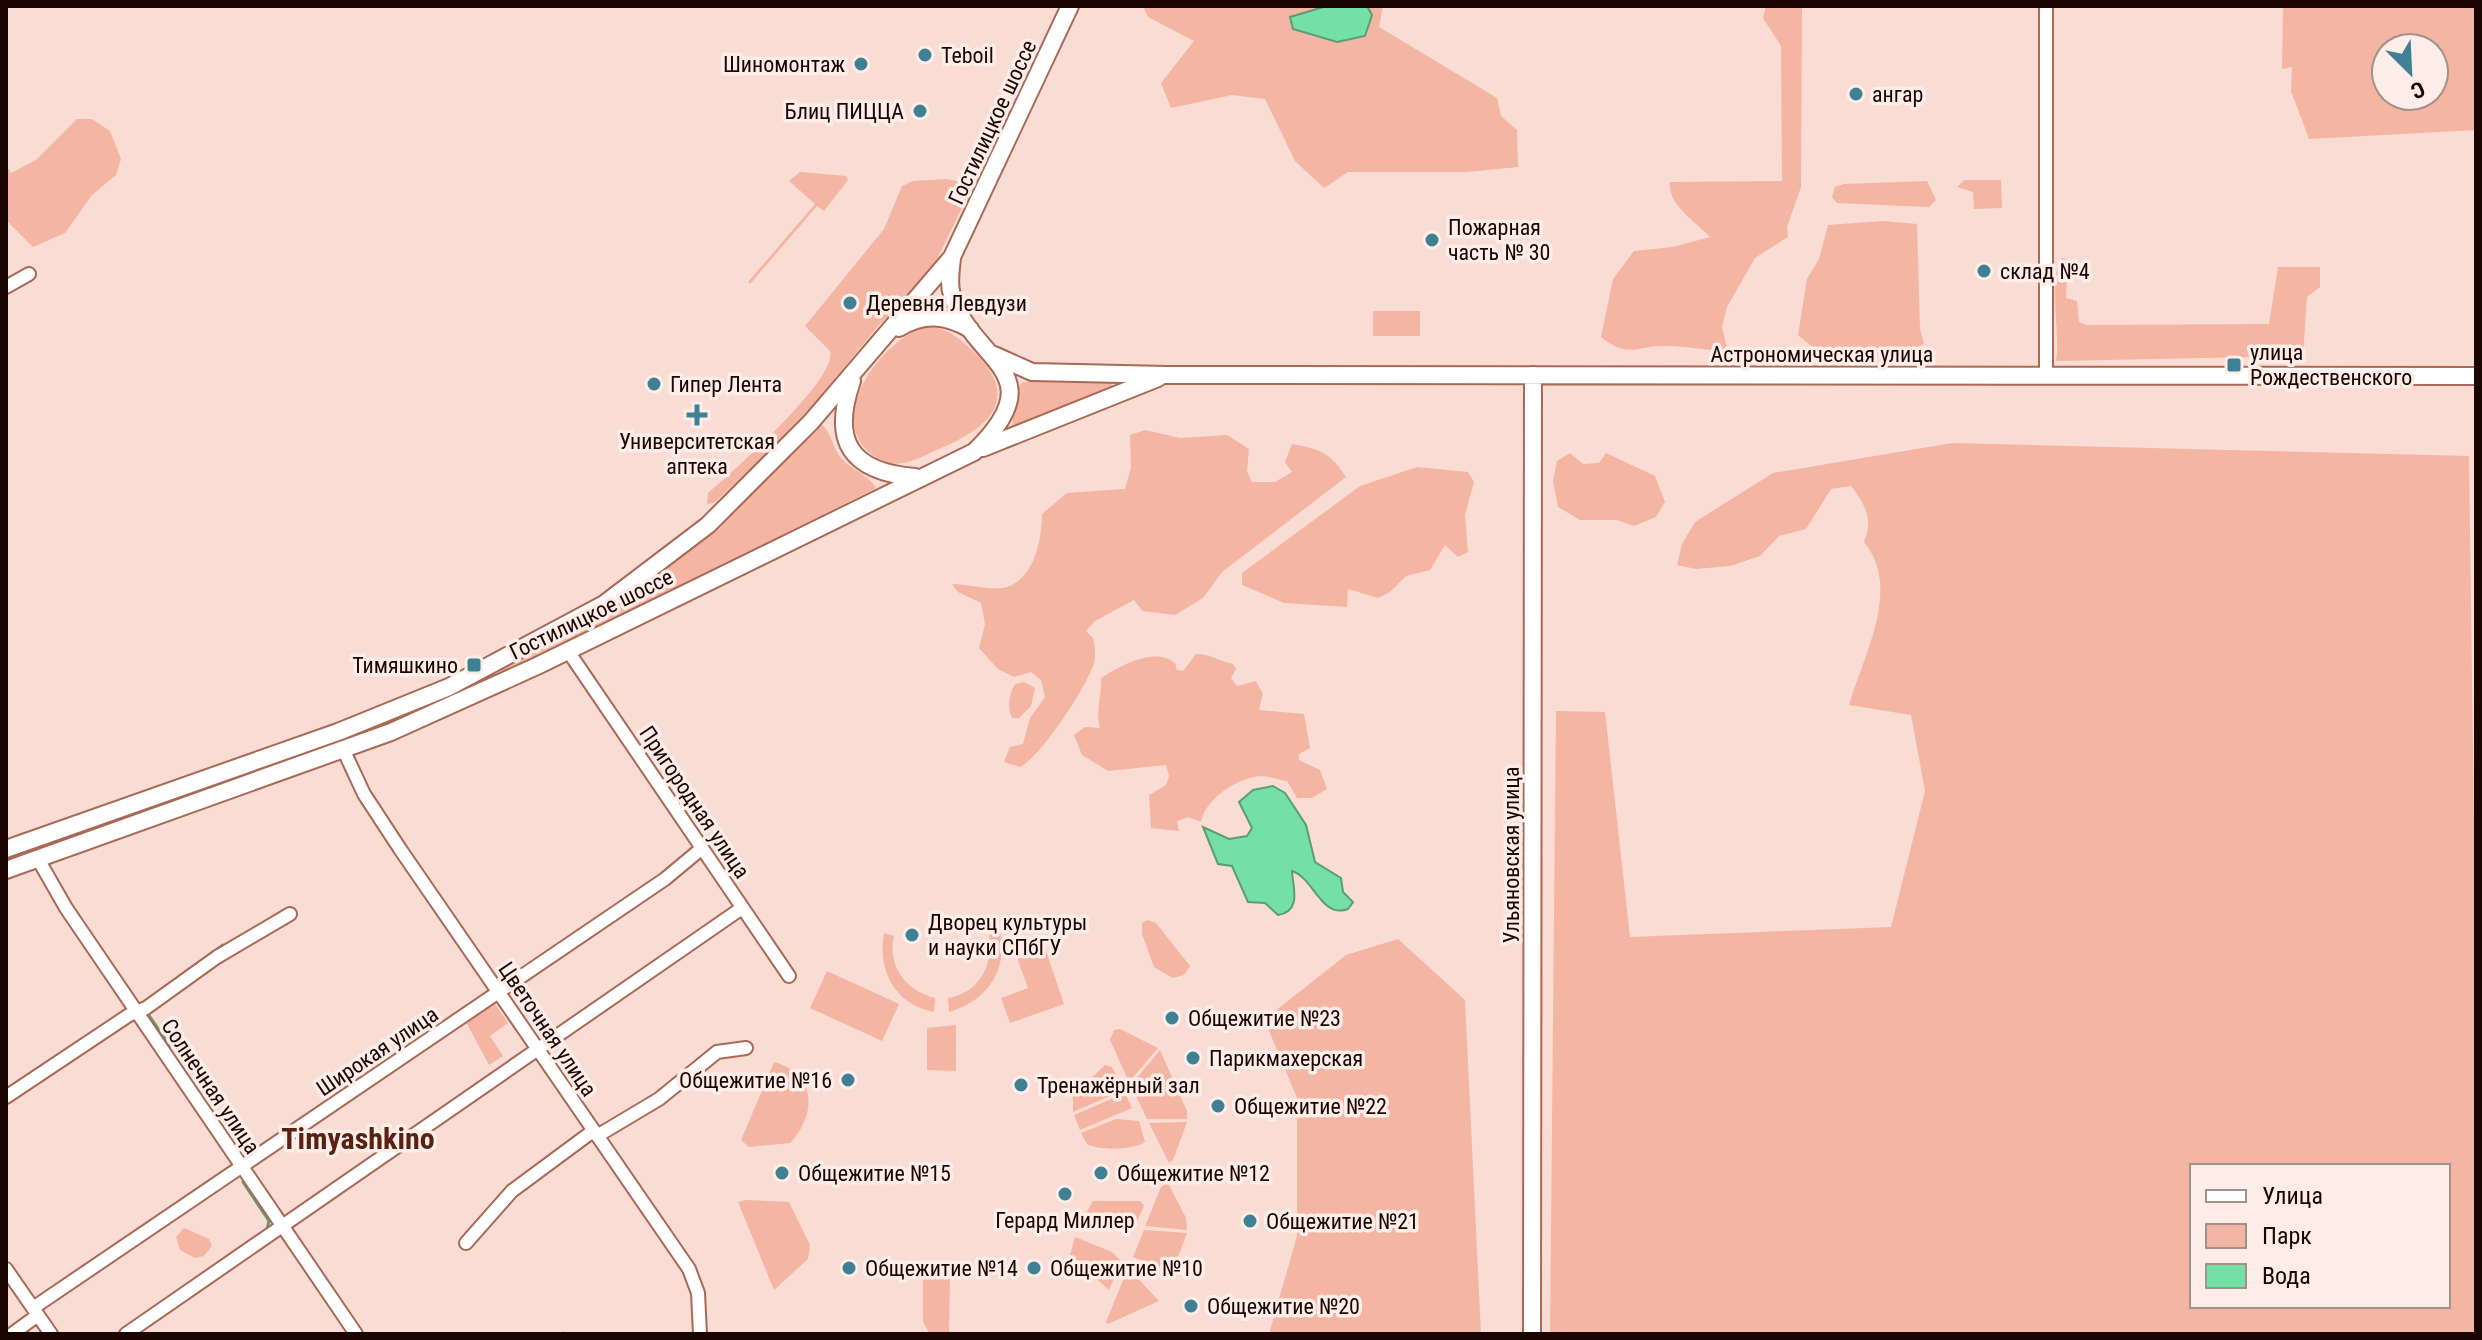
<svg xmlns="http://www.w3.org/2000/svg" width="2482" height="1340" viewBox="0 0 2482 1340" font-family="'Roboto Condensed',sans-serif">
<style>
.green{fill:#f4b5a2;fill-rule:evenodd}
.water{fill:#74e0a5;stroke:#599e74;stroke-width:2}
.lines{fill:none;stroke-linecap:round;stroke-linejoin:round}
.stream{stroke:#599e74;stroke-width:3}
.street-casing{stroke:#a86956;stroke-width:16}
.secondary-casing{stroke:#a86956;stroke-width:20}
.street{stroke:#fff;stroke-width:12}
.secondary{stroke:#fff;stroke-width:16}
.poi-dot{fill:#3f8092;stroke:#fcede9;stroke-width:3}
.labels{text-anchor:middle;stroke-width:7;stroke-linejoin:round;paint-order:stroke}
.poi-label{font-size:22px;fill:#1a0501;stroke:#fcede9;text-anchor:start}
.street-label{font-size:22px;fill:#1a0501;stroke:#fcede9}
.district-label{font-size:30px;font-weight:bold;fill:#582110;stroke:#fcede9}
</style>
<rect width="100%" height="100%" fill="#f9dcd4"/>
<!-- green -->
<path class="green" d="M1143,6H1327L1291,17L1372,15L1367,6H1383L1379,27L1497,98L1501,116L1517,130L1518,167L1467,172H1348L1324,188L1295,161L1265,99L1232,95L1171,108L1161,83L1194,41L1148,17Z
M1766,6H1802L1801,187L1787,227L1788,237L1755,258L1727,307L1722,327L1727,348L1724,351C1705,350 1685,346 1666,346C1640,345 1627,359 1601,337L1613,279L1634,251L1673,247L1710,237C1694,220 1668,206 1670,182L1782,181L1781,46L1763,18Z
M2283,6H2476V130L2309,139L2291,91L2292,67L2282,69ZM2386,48H2434V96H2386Z
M77,119H92L110,131L121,159L116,175L92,195L65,233L33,247L6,220V165L11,173L36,160Z
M800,172L846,176L848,180L824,211L817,206L750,284L748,282L815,204L789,181Z
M947,179L961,182L967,197L930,274L879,325L793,429L714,503L707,504L708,493C731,473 839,378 830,351L805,326L884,229L902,186L913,181Z
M1964,180H2001L2002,208L1974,209L1973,192L1957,187Z
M1927,181L1936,200L1929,207L1837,203L1832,197L1835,187L1844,184Z
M1883,221L1917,224L1920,329L1924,343L1913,354L1822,355L1798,335L1807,279L1819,259L1828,225Z
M2062,258L2079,265L2078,272L2067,273L2066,298L2077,301L2079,322L2086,325L2269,324L2278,267H2320V287L2307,297L2303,356L2056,361C2061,332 2047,280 2062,258Z
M1373,311H1420V336H1373Z
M928,326C949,329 959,338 974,352C1024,400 986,429 939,449C921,457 900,470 881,460C817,428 880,338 928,326Z
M1023,382H1111L1112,386L1012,426L1017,387Z
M821,424C832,433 832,447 841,458C851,470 868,474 876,488L504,675L501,668L582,624L766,476Z
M1145,430L1180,438L1227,435L1249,449L1247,471L1252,482H1275L1292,472L1285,462L1292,444C1320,449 1331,453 1346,477L1222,572L1203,598L1175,615L1142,611L1134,600L1095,621L1086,631L1093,638C1095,646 1096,656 1094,663C1087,687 1040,758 1020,767L1004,762L1010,747L1023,744L1030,718L1045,697L1041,680L1031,672L1014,677L998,669L979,648L985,624L981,603L958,592L952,584C968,584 989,590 1003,588C1034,582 1042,539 1042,514L1067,493L1125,489L1131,468L1130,435Z
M1952,443L2469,456L2476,970V1334H1550L1556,711L1605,712L1630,937L1891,927L1925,791L1911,715L1849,705C1864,654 1902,588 1864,542C1874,520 1865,504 1851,486L1831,489L1806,529L1779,536L1760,556L1730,566L1696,569L1677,565L1682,544L1695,522L1773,473ZM2192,1166H2448V1306H2192Z
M1570,453L1583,464L1599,463L1606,453L1655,476L1665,502L1656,517L1634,526L1617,520H1580L1558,507L1553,481L1557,461Z
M1417,467L1468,472L1474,482L1465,515L1468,552L1458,557L1445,545L1430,570L1406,576L1390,592L1378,598L1348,589L1347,607L1284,603L1242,585V573L1360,486Z
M1196,654C1211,654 1219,661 1233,664L1236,669L1231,678L1237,686L1256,681L1263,694L1259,710L1304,714L1310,748L1299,754V760L1320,770L1327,789L1312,798H1297L1287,781C1279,780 1269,776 1261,776C1238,777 1205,799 1201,822L1188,817L1177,821L1179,831L1151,828L1149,795L1166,785L1169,776L1166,765L1108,771L1082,755L1074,735L1085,727L1100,728C1095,712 1102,696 1101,678C1120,666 1154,646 1175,663L1177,670L1183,671Z
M1024,682L1035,688L1031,706L1019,718H1012C1007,707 1009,694 1015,684Z
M325,744L327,748L6,863V856Z
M1147,920L1156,923L1190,966L1184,975L1173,978L1154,967L1142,934V923Z
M1000,932C1008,971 987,1001 949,1012L948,998C979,993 994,965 989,935Z
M884,933L894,936C887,966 906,991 935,998L934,1012C895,1005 877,970 884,933Z
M1398,939L1465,1000L1481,1334H1269L1297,1236V1098L1267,1026L1274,1012L1346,955Z
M1043,942L1064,1004L1010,1023L1001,998L1028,988L1015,952Z
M827,971L899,1004L882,1041L810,1008Z
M495,1004L508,1023L490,1036L503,1056L489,1065L466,1022Z
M956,1025V1071L927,1070V1028Z
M1120,1029L1158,1048L1129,1082L1110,1040L1114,1030Z
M1160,1050L1187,1111V1119H1147L1131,1085Z
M774,1062C817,1074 817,1115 790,1143L749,1147L741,1140Z
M1105,1065L1112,1067L1124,1090L1073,1112V1096Z
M1125,1093L1132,1108L1080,1130L1074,1115Z
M1116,1119L1139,1121L1145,1142C1134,1150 1099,1151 1087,1144L1081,1133Z
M1187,1122L1173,1160L1169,1163L1149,1123Z
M1168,1183L1186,1218L1187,1230L1145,1226L1161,1187Z
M745,1200L789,1202L810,1245L808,1259L774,1290L738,1202Z
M1093,1201H1140L1144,1206L1135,1226L1100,1224L1084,1217Z
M184,1228L209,1239L212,1246L204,1256L195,1258L180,1250L176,1237Z
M1144,1230L1187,1233L1172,1273L1133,1257Z
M1075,1237L1112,1252L1121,1261L1109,1290L1070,1255Z
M1128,1268L1159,1301L1108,1324L1106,1322Z
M923,1279H950L949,1334H930L923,1322Z"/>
<!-- water -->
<path class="water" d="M1327,6H1367L1372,15L1365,36L1337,42L1293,29L1290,17Z
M1273,786L1285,793L1306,825L1315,862L1341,878L1343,892L1353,902L1348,909C1321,919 1314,878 1292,871C1293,888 1302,911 1278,915L1265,903L1248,902L1232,866L1218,864L1203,827L1229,839L1247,836L1252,828L1239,802L1253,790Z"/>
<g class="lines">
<!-- stream -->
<path class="stream" d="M165,987L223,945
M151,1011L148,1014L170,1046
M243,1182L269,1221L267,1229
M37,1325L43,1334
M563,1334V1333"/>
<defs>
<path id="street" d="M2046,6V376
M6,287L29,274
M568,651L789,976
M344,751L364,794L400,849L689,1269L698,1293L700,1334
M38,859L66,908L356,1334
M6,1097L129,1015L146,1008L217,957L290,914
M597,1136L659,1099L717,1052L746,1048
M466,1243L512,1191L593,1131
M6,1269L51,1334
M33,1308L665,879L701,849
M12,1334L38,1315
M126,1334L742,908"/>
<path id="secondary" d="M899,328C924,313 945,315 970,329
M994,355L1032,372L1167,375L2476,376
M852,381C831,441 850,472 915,477
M983,448L1158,378
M6,849L338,732L449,687L604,604L708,525L811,422L952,257L1070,6
M6,870L391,732L537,666L974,452C1057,371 972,363 952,295C948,283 951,270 952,258
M1532,1334L1533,375"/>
</defs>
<!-- street casing -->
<use href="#street" class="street-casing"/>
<!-- secondary casing -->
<use href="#secondary" class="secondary-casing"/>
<!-- street -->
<use href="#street" class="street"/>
<!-- secondary -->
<use href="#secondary" class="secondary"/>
</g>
<!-- markers -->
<g class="poi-dot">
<circle cx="925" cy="55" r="8"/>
<circle cx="861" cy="64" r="8"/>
<circle cx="1856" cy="94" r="8"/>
<circle cx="920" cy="111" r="8"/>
<circle cx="1432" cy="240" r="8"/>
<circle cx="1984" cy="271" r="8"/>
<circle cx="850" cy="303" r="8"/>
<rect x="2226" y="357" width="16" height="16" rx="4"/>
<circle cx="654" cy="384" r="8"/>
<path d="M693 403h8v8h8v8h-8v8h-8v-8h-8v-8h8z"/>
<rect x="466" y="657" width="16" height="16" rx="4"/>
<circle cx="912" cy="935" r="8"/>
<circle cx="1172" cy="1018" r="8"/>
<circle cx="1193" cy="1058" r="8"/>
<circle cx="848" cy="1080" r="8"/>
<circle cx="1021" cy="1085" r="8"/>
<circle cx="1218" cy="1106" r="8"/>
<circle cx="782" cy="1173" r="8"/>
<circle cx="1101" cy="1173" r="8"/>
<circle cx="1065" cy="1194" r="8"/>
<circle cx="1250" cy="1221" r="8"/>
<circle cx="849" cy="1268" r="8"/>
<circle cx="1034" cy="1268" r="8"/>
<circle cx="1191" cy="1306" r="8"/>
</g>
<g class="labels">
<!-- poi labels -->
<g class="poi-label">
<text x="941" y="63">Teboil</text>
<text x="845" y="72" text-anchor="end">Шиномонтаж</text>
<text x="1872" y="102">ангар</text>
<text x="904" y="119" text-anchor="end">Блиц ПИЦЦА</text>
<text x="1448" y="235">Пожарная<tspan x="1448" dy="25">часть № 30</tspan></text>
<text x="2000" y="279">склад №4</text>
<text x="866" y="311">Деревня Левдузи</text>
<text x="2250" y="360">улица<tspan x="2250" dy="25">Рождественского</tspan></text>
<text x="670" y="392">Гипер Лента</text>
<text x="697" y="449" text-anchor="middle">Университетская<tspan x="697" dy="25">аптека</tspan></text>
<text x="458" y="673" text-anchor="end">Тимяшкино</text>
<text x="928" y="930">Дворец культуры<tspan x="928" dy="25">и науки СПбГУ</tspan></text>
<text x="1188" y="1026">Общежитие №23</text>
<text x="1209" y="1066">Парикмахерская</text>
<text x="832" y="1088" text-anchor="end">Общежитие №16</text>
<text x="1037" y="1093">Тренажёрный зал</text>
<text x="1234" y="1114">Общежитие №22</text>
<text x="798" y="1181">Общежитие №15</text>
<text x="1117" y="1181">Общежитие №12</text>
<text x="1065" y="1228" text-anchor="middle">Герард Миллер</text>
<text x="1266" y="1229">Общежитие №21</text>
<text x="865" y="1276">Общежитие №14</text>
<text x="1050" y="1276">Общежитие №10</text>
<text x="1207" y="1314">Общежитие №20</text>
</g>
<!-- street labels -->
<g class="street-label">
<text transform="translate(992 122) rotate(-65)" y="8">Гостилицкое шоссе</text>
<text x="1822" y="362">Астрономическая улица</text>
<text transform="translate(591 614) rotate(-26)" y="8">Гостилицкое шоссе</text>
<text transform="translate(695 802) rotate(56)" y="8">Пригородная улица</text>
<text transform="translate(1511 855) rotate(-90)" y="8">Ульяновская улица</text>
<text transform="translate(548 1029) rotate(56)" y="8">Цветочная улица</text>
<text transform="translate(377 1051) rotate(-34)" y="8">Широкая улица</text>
<text transform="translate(211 1086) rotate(56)" y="8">Солнечная улица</text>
</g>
<!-- district labels -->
<g class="district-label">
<text x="358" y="1149">Timyashkino</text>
</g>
</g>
<!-- border -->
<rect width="2482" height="1340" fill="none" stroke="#1a0501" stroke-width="16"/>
<!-- legend -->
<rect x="2190" y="1164" width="260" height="144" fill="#fcede9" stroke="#a2908c" stroke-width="2"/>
<rect x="2206" y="1190" width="40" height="12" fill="#ffffff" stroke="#a2908c" stroke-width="2"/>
<text x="2262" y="1204" font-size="24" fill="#1a0501">Улица</text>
<rect x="2206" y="1224" width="40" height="24" fill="#f4b5a2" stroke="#a2908c" stroke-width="2"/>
<text x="2262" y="1244" font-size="24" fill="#1a0501">Парк</text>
<rect x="2206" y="1264" width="40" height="24" fill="#74e0a5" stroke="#a2908c" stroke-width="2"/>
<text x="2262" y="1284" font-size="24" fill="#1a0501">Вода</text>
<!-- north arrow -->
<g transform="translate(2410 72) rotate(156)"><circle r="38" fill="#fcede9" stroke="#a2908c" stroke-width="2"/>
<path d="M0-6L14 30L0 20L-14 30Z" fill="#3f8092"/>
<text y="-12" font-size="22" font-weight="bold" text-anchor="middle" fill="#1a0501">С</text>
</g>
</svg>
